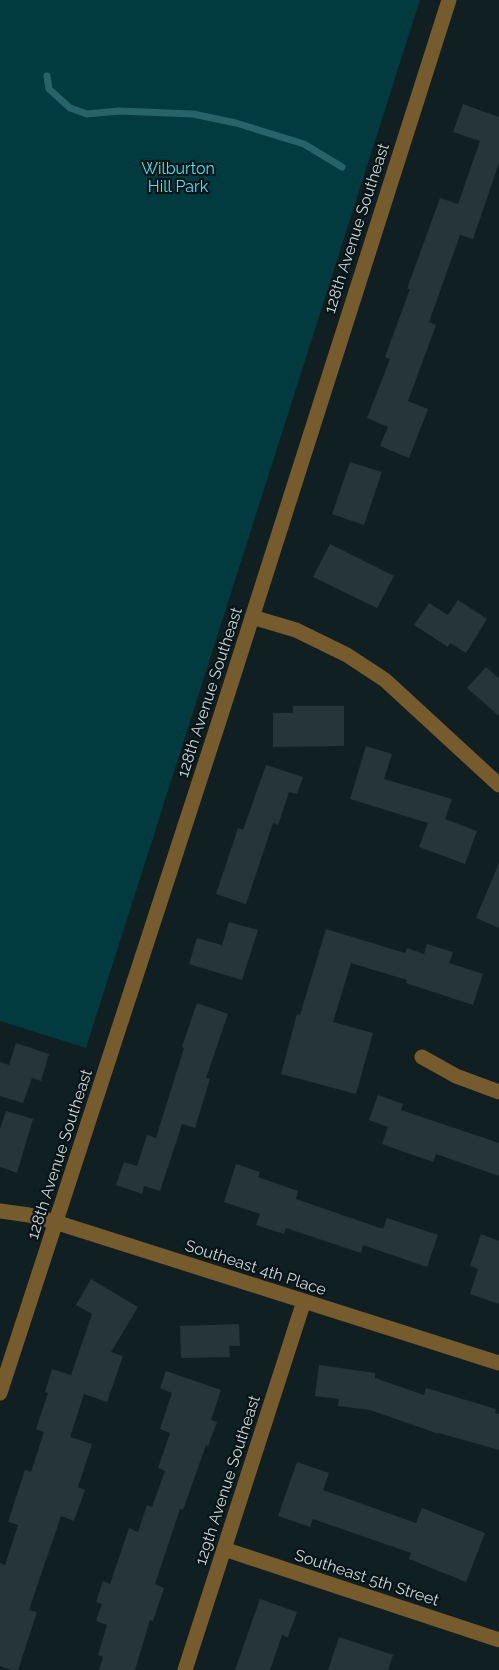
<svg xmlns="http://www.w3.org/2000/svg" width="499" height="1670" viewBox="0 0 499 1670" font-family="Raleway,sans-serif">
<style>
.green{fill:#013a3f}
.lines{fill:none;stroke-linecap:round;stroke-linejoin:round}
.stream{stroke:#29636a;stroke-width:7}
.building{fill:#263638}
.street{stroke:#765b2d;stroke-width:15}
.labels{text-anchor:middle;stroke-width:4.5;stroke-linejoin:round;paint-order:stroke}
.park-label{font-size:16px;fill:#44e6f7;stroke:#071517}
.street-label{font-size:16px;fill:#cfd8da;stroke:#071517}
</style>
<rect width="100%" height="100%" fill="#101f21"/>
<!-- green -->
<path class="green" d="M0,0H420L86,1048L0,1021Z"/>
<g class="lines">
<!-- stream -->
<path class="stream" d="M47,76L49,89L70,108L87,114L119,111L193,114L236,123L304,144L342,167"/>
</g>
<!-- building -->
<path class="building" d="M463,104L499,117V163L473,239L460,235L429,322L436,325L408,401L428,409L409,458L380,446L388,427L367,418L390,359L385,357L410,289H407L440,198L458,204L480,141L453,132Z
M350,462L382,472L364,525L332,514Z
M330,544L394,576L377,608L313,577Z
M458,600L487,619L466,653L450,643L448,647L414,625L429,603L448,615Z
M486,667L499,678V716L467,688Z
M293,706H344V746L273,747V713H293Z
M366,746L392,754L384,779L452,799L445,819L477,831L465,864L419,847L428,823L350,799Z
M266,765L303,777L297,794L289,792L278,825L273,823L246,904L216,894L238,828L243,830Z
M499,863V928L476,918Z
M229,922L258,930L242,980L189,964L197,938L222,945Z
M326,929L405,953L407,948L424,954L427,944L453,952L449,963L483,974L473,1005L406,983L407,980L351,963L333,1022L373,1033L356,1094L281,1074L297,1014L300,1015Z
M197,1003L228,1014L206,1078L210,1079L195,1128L182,1124L160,1191L144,1186L142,1194L116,1185L124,1162L137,1166L147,1135L156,1138L184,1048L182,1047Z
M16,1043L49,1054L41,1081L32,1078L23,1103L0,1096V1062L9,1065Z
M378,1095L403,1104L401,1110L499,1143V1176L436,1154L433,1162L382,1144L388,1127L369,1120Z
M6,1111L33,1119L17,1173L0,1167V1129Z
M236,1164L260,1172L258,1177L298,1191L296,1199L383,1229L387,1218L438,1235L427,1267L363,1245L361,1253L286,1228L284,1234L256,1225L260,1214L224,1202Z
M481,1234L499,1241V1304L470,1294L478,1269L470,1266Z
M91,1279L138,1307L111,1352L123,1356L107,1402L84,1394L70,1437L92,1444L78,1487L85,1490L74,1521L61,1516L29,1610L37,1612L18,1670H12L0,1666V1563L5,1565L18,1525L8,1522L25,1470L31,1472L44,1432L36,1429L48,1393L45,1392L52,1369L71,1375L92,1314L76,1305Z
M239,1324L240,1346H229L230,1357L181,1358L180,1326Z
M319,1365L375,1373V1378L424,1395L426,1388L496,1409L495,1413L499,1414V1450L439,1433V1434L370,1410L338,1406L339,1399L315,1396Z
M166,1371L221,1390L211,1420L217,1422L208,1446L206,1445L183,1510L180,1509L155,1584L164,1588L153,1621L150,1620L135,1670H99L103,1657L98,1655L107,1625L96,1621L102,1604L96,1602L103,1581L110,1584L129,1528L138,1532L147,1505L152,1507L165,1471L158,1468L170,1433L160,1429L172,1393L160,1388Z
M297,1462L329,1473L323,1490L416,1523L422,1508L485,1533L466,1582L409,1559L411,1553L313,1519L310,1527L278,1516Z
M260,1599L297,1612L288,1637L282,1635L270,1670H235Z
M339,1637L393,1655L388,1670H328Z"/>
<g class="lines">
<!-- street -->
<path class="street" d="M252,617L296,630L347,655L385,680L499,785
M422,1057L456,1076L499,1092
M0,1211L29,1215L55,1222L499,1363
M0,1393L220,718L449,0
M224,1549L499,1640
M185,1670L304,1301"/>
</g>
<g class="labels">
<!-- park labels -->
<g class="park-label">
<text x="178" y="174">Wilburton<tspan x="178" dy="18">Hill Park</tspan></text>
</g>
<!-- street labels -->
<g class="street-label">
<text transform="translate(356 228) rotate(-72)" y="6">128th Avenue Southeast</text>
<text transform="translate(209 692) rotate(-72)" y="6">128th Avenue Southeast</text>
<text transform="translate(59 1154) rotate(-72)" y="6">128th Avenue Southeast</text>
<text transform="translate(256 1267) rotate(18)" y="6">Southeast 4th Place</text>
<text transform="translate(227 1480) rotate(-72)" y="6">129th Avenue Southeast</text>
<text transform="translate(367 1577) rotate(18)" y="6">Southeast 5th Street</text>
</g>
</g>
</svg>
